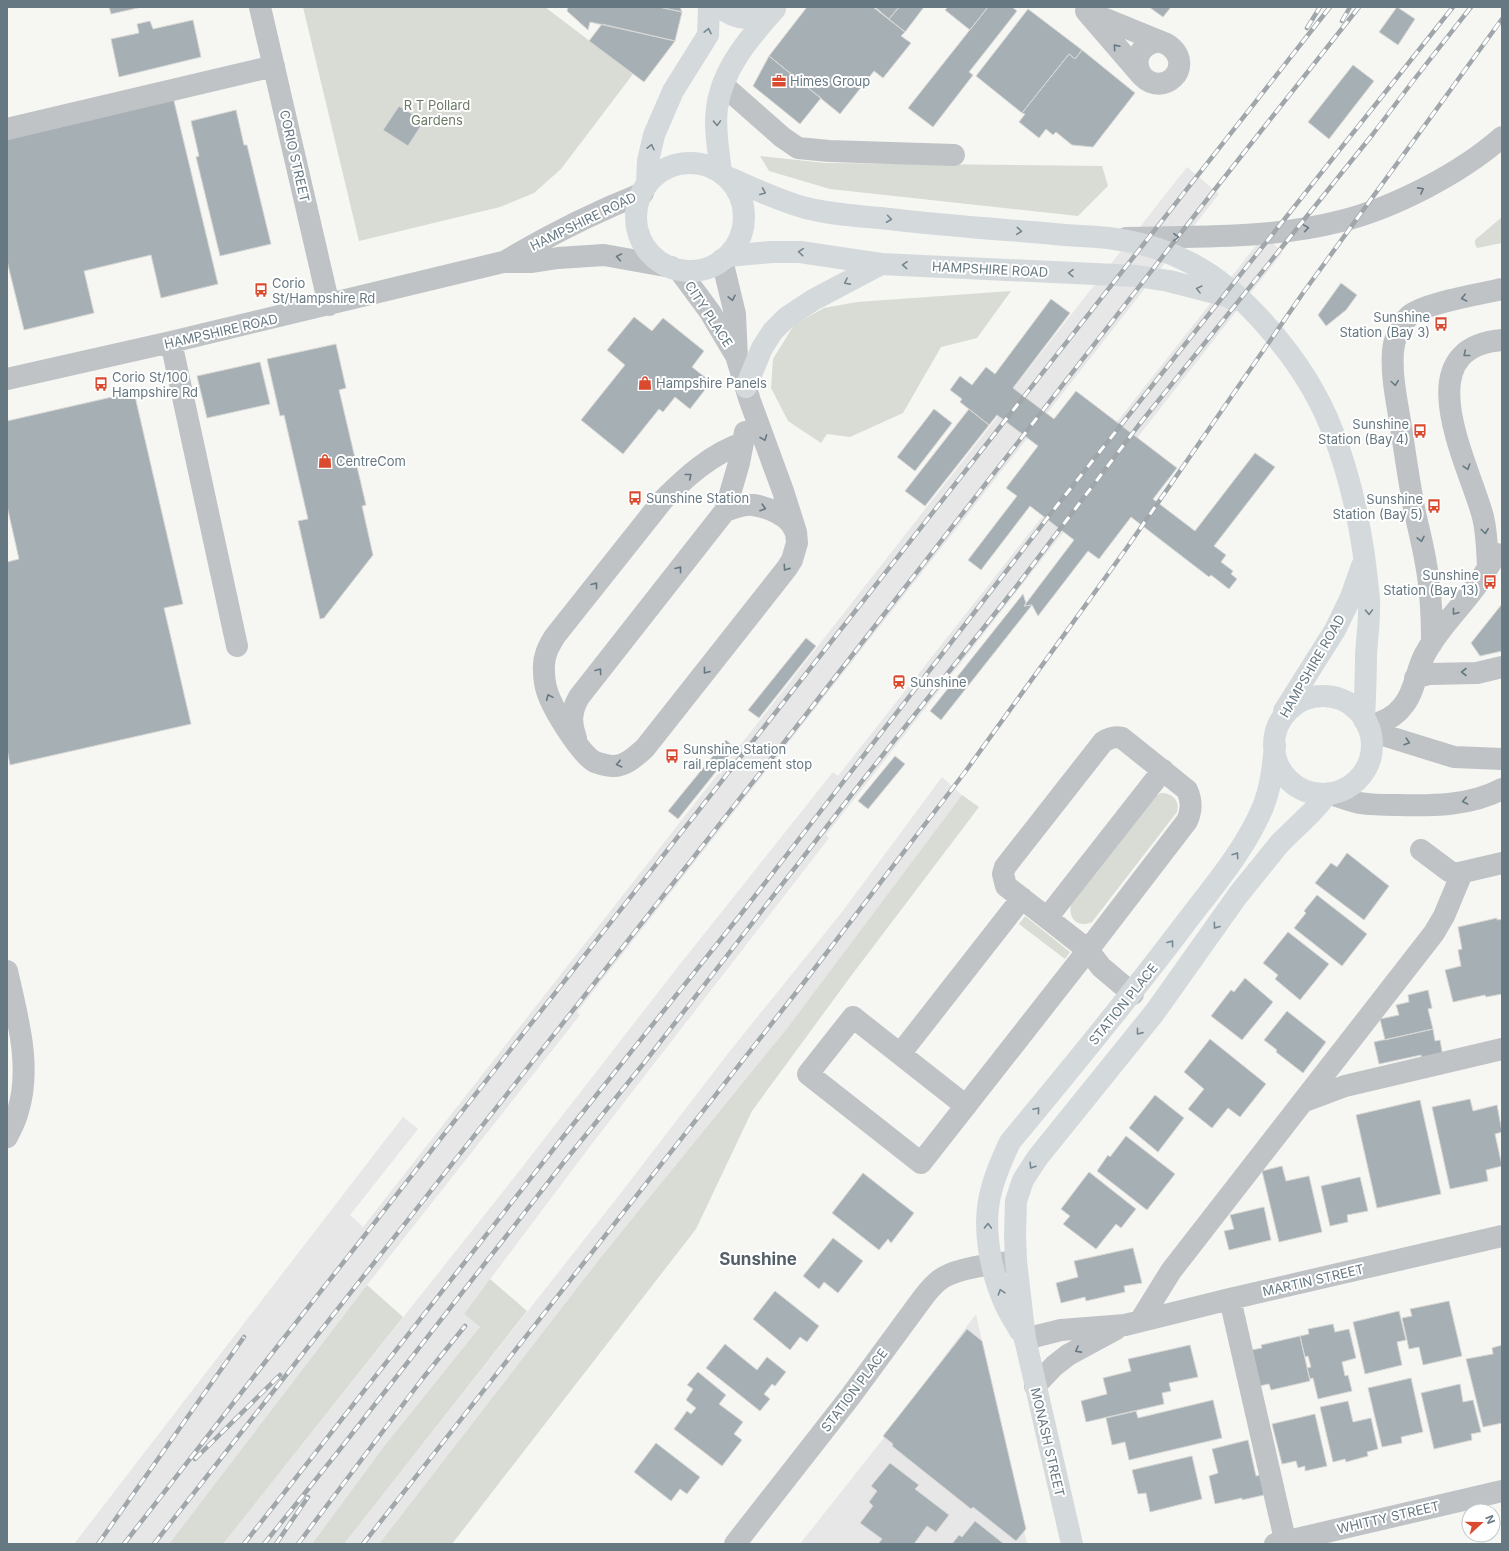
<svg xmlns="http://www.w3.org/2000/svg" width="1509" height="1551" viewBox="0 0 1509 1551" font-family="Inter,sans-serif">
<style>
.built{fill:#e6e7e6}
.green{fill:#d8dcd4}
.building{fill:#a6afb3;stroke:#d7d7d5}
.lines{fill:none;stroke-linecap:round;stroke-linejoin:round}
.minor{stroke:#bfc3c6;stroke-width:22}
.major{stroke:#d4d9dc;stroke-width:22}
.rail-casing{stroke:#a0a7ab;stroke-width:4.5}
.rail{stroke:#fff;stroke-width:3;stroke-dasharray:9;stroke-linecap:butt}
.oneway{stroke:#768790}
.oneway2{stroke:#667882}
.labels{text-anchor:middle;stroke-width:4;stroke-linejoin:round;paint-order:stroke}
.poi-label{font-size:13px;fill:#667882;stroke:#fff;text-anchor:start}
.park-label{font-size:13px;fill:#6b7a65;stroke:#fff}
.street-label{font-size:13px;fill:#667882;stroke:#fff}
.district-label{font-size:17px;font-weight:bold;fill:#546068;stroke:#fff}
</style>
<rect width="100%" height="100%" fill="#f6f6f3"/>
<!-- built -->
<path class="built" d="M1187,167L1219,194L577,1012L580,1015L367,1285L169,1544H74L403,1117L418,1129L350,1215L363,1227L1002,411L998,408Z
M1265,234L1282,253L826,835L829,838L591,1145L464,1314L480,1327L385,1445L312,1544H223L513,1179L677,968L833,772L838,776Z
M942,777L962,795L788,1027L601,1257L379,1544H344L617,1198L730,1051L842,912Z
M976,1314L1027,1544H800L883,1439Z"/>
<!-- green -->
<path class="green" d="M303,7H545L633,74L561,169L534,193L500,207L359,241Z
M760,156L825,163L1102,166L1108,186L1078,216L830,189L769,171Z
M1502,217V243L1477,248L1475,244V240Z
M1011,291L977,338L941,347L903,413L850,437L827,434L821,443L788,421L771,388L773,359L794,325L824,308L857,302Z
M1161,793C1173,793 1180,801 1177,812L1092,922C1079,928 1068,920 1071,905L1156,796Z
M962,795L979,807L851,976L752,1111L696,1229L452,1544H379L601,1257L788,1027Z
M1025,916L1070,952L1065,959L1019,924Z
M490,1279L527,1311L344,1544H312L385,1445L480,1327L464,1314Z
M367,1285L403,1317L223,1544H169Z"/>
<!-- building -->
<path class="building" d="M109,7H142L111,14Z
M568,7H659L682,12L675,41L590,22L588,30L567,11Z
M659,7H680L682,12Z
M807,7H873L905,32L901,36L911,43L883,78L874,71L840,114L769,56Z
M875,7H899L889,19Z
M899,7H924L905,32L889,19Z
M948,7H988L970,30L945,10Z
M988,7H1012L1017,11L969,72L973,75L933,127L908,108Z
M1149,7H1171L1163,17Z
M1397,7L1415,19L1398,45L1379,32Z
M1028,9L1082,50L1075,59L1069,54L1022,113L976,76Z
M193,20L201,57L119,77L111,39L139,33L137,24L150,21L153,29Z
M602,24L675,41L644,82L589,41Z
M1082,50L1135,93L1093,147L1072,145L1056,132L1053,135L1046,129L1039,138L1019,122L1025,114L1022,113L1069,54L1075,59Z
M769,56L821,98L800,124L753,86Z
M1353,65L1374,81L1329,139L1308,122Z
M173,97L218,284L161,298L151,255L84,271L94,313L24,330L7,261V136Z
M399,106L424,121L408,146L383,130Z
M236,110L244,145H247L271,244L220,256L196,157L199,156L191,121Z
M1341,283L1357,295L1346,310L1326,326L1318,315Z
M1051,299L1070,313L1013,388L1054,419L1076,391L1177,468L1153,499L1195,531L1255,453L1275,467L1214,546L1226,555L1221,562L1233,571L1231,574L1237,579L1229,589L1211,575L1209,577L1131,517L1099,559L1088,551L1038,616L1032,605L1024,606L1074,540L1030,506L981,570L968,560L1017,496L1006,488L1038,446L997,415L989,425L960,402L962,399L950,390L960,376L972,385L986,367L995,374Z
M634,317L652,331L663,318L704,351L692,367L711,382L690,409L675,397L663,412L659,409L623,454L581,420L625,365L607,350Z
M336,344L346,388L339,390L366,505L362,506L373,555L324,618L320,619L298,521L308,519L284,415L280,416L267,359Z
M260,362L270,404L207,418L197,376Z
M134,392L183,604L164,608L191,724L10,765L7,749V562L19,559L7,506V421Z
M934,409L952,423L915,471L897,457Z
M969,409L989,425L925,506L905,491Z
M1023,594L1026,603L1024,606L1032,605L941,720L930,711Z
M1502,604V651L1480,656L1471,643Z
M806,638L816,646L759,718L748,710Z
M726,740L735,748L678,819L668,811Z
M895,756L905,764L868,809L858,801Z
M1347,853L1389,886L1364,920L1315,883L1331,863L1337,867Z
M1317,895L1367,934L1342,966L1294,928L1306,913L1304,911Z
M1497,918V920L1502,919V994L1486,997L1485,995L1453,1002L1445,970L1461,966L1458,950L1462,949L1458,927Z
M1288,932L1329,964L1300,1000L1275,979L1278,975L1263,963Z
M1245,978L1273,1002L1242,1040L1211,1016L1231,990L1234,992Z
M1428,990L1432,1008L1428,1009L1433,1029L1385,1040L1380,1019L1399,1015L1396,1005L1409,1002L1408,995Z
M1287,1011L1326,1042L1303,1073L1276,1052L1277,1050L1264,1040Z
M1433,1029L1435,1041L1440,1040L1443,1057L1422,1062L1421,1055L1379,1064L1374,1042Z
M1210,1039L1266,1084L1240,1117L1228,1108L1212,1128L1188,1109L1204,1089L1184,1072Z
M1155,1095L1184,1118L1158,1152L1129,1128Z
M1470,1099L1473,1111L1497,1105L1502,1132L1495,1134L1502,1166L1486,1170L1488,1181L1450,1189L1432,1107Z
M1420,1100L1441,1194L1377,1208L1356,1115Z
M1126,1136L1175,1174L1147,1210L1097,1171L1108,1155L1110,1157Z
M1282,1166L1286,1181L1309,1176L1322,1232L1279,1242L1262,1171Z
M1089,1172L1136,1209L1121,1228L1116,1224L1096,1249L1063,1224L1070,1216L1061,1209Z
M863,1173L914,1213L891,1243L888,1239L879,1250L832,1213Z
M1360,1177L1368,1211L1347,1215L1348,1222L1330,1226L1321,1186Z
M1264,1207L1271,1240L1229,1250L1224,1231L1234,1229L1230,1215Z
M833,1238L863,1261L838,1293L824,1282L819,1289L803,1276Z
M1133,1248L1142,1283L1124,1286L1125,1292L1086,1301L1085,1297L1061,1303L1056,1283L1078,1277L1074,1261Z
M775,1291L819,1326L807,1342L800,1337L790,1350L753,1319Z
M1449,1301L1462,1356L1423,1365L1419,1347L1409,1349L1402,1318L1412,1316L1410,1309Z
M1399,1311L1406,1340L1397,1342L1402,1365L1365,1374L1353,1322Z
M1333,1324L1335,1332L1349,1329L1356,1358L1342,1362L1345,1376L1348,1375L1352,1391L1318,1399L1313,1378L1310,1379L1307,1368L1311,1367L1308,1356L1305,1357L1300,1336L1309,1334L1308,1329Z
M967,1329L982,1341L1026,1529L1016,1541L973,1507L971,1509L892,1446L893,1444L883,1436Z
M1300,1336L1310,1381L1271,1390L1269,1384L1259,1386L1251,1350L1262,1348L1261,1345Z
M725,1344L757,1370L767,1357L786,1372L775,1386L772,1384L764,1394L770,1399L760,1411L706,1368Z
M1190,1345L1198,1377L1169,1383L1171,1391L1162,1393L1164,1404L1086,1422L1081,1401L1107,1394L1103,1378L1131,1371L1128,1359Z
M1502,1345V1423L1483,1427L1466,1359L1493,1354L1492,1348Z
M698,1372L726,1395L719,1404L743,1422L734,1434L742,1440L722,1466L674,1429L687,1411L691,1414L696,1408L686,1400L693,1389L687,1385Z
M1411,1378L1423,1432L1401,1437L1402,1443L1382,1447L1368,1388Z
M1460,1384L1463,1402L1473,1400L1481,1432L1471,1434L1472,1440L1434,1449L1421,1393Z
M1213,1400L1222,1438L1129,1460L1125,1442L1112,1445L1106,1418L1136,1411L1138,1418Z
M1348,1401L1353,1422L1371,1418L1378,1449L1367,1452L1368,1456L1346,1462L1345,1459L1333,1462L1320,1407Z
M1315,1414L1327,1466L1305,1471V1466L1298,1468L1296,1461L1282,1464L1272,1424Z
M1248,1440L1256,1476L1260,1475L1264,1495L1242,1500V1498L1215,1504L1209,1476L1218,1473L1212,1449Z
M656,1443L700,1477L687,1494L680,1489L671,1501L634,1472Z
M1192,1456L1202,1499L1150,1512L1146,1493L1138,1494L1132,1470Z
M890,1463L919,1485L915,1489L949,1515L936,1532L927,1526L914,1544H878L882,1539L860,1523L873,1506L869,1502L877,1491L871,1486Z
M975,1521L1004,1544H952L959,1535L962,1537Z"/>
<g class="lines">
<!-- minor -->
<path class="minor" d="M260,7L329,305
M1086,11L1142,76C1164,98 1193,68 1172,48C1155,31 1127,53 1142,76
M1088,12L1164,43
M723,85L782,137L798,148L829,151L954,155
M7,129L274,66
M1126,238C1198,236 1272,239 1341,221C1394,208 1461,173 1502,137
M722,260L735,314L737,359L750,401L783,491L796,532L797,543L792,560L787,568L645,748C636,756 626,766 613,766C608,766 601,764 595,762C580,754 552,708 547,691C545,685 544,677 544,670C543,657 548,647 555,636L663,500C686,477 711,454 743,443
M504,262C549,235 595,212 643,193
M679,270L710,312L735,354
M171,342L237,646
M7,379L171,342L503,262H532L558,258L604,255L671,267
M725,511C734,508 744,504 753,505C768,507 790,516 795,531
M1488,566C1487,550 1487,533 1483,517C1470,466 1404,348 1502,340
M1432,643C1432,616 1431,590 1426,564C1423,545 1418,527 1414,508C1409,481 1405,454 1401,427C1397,402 1391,376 1393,351C1394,339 1400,325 1409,316C1423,303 1481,294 1502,289
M1415,678L1429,674L1477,673L1502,667
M1368,726C1381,723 1394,718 1402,707C1415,693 1416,670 1425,654C1439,627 1462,607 1479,582C1485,573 1490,563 1497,554
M1370,731L1454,757L1502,759
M576,738C570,723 571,711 579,697L725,511L739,463L745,432
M1331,794C1340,797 1350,801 1360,803C1372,805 1385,805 1397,805C1432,806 1470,806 1502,789
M1421,850L1449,871L1455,874L1502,863
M1047,918L1163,770
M7,971C17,1016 32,1066 18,1111C16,1120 11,1129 7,1137
M900,1054L1022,898
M1305,1101L1345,1086L1502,1049
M966,1106L853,1017L808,1074L921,1163L1088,950L1006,886L1003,874L1005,867L1103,742C1109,738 1114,736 1122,738L1187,790C1192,801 1192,810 1187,821L1088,950L1101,967L1133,994
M1230,1299L1286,1544
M1140,1321L1171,1271L1434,933L1444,916L1462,873
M1025,1339L1061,1330L1125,1325L1230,1299L1502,1236
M1035,1386L1054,1366L1068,1355L1116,1329
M735,1544L850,1397L922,1299C928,1291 935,1282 944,1277C962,1267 995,1264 1016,1261
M1275,1544L1502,1491"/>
<!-- major -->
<path class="major" d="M720,7C736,21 757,22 775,9
M636 217a54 54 0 1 1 108 0a54 54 0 1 1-108 0Z
M721,173C719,152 714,129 717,108C722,69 750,37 775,9
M727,177C753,188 779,201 806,208C830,214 855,216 880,218C938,225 996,229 1054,234C1072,236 1090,236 1108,238C1131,241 1160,248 1180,258C1243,285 1308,367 1332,430C1354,485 1364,542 1369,600C1370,619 1367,636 1366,655C1366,676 1365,698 1364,720
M647,185L648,161L654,135L673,91L708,35L709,7
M728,256L771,252H800L881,264L1137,276L1169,281L1227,296L1234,300
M746,387L762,348L773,331L786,318L813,300L881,264
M1274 745a49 49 0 1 1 98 0a49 49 0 1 1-98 0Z
M1284,711L1335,630L1351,597L1362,566
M1020,1331C1015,1322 1009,1313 1005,1304C990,1270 981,1224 992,1188C996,1172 1003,1157 1010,1142C1069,1071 1128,999 1184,925C1212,888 1245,850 1263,807C1271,787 1273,766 1275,745
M1072,1544L1025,1339L1016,1261L1015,1235L1016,1201L1023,1180L1038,1157L1155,1012L1238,895L1280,843L1312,812L1328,794"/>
<defs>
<path id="rail" d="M1342,21L1350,7
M1307,28L1320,7
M195,1459L280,1375
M98,1544L244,1337
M124,1544L262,1366L1330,7
M154,1544L333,1315L808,712L1216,188L1359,7
M244,1544L559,1142L741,914L1059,503L1453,7
M264,1544L337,1453L564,1162L644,1063L859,785L1016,587L1138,426L1373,134L1413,81L1471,7
M276,1544L308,1497
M298,1544L423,1378L465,1326
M363,1544L802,985L965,772L1126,549L1303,293L1502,19"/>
</defs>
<!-- rail casing -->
<use href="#rail" class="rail-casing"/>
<!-- rail -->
<use href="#rail" class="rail"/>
</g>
<!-- one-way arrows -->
<defs><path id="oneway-chevron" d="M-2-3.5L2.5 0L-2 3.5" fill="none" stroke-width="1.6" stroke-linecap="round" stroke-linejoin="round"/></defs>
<g class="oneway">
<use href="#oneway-chevron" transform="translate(708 31) rotate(-78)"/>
<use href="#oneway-chevron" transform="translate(717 123) rotate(88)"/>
<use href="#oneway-chevron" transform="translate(651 147) rotate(-77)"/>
<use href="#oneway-chevron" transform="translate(763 192) rotate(23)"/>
<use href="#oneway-chevron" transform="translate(889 219) rotate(7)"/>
<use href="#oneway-chevron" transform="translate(1019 231) rotate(5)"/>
<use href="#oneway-chevron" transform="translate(801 252) rotate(-175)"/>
<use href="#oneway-chevron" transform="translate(905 265) rotate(-177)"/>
<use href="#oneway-chevron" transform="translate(1071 273) rotate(-178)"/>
<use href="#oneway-chevron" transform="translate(847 282) rotate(152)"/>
<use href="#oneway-chevron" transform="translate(1199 289) rotate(-166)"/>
<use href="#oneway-chevron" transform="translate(1369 612) rotate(88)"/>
<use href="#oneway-chevron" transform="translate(1236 855) rotate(-56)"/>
<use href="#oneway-chevron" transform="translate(1216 926) rotate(126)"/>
<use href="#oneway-chevron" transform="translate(1171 943) rotate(-53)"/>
<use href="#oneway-chevron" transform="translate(1139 1032) rotate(129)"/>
<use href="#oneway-chevron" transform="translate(1037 1110) rotate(-50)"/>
<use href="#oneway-chevron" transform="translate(1032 1166) rotate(123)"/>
<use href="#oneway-chevron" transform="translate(988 1226) rotate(-88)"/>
<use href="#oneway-chevron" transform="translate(1001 1292) rotate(-108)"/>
</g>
<g class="oneway2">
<use href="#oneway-chevron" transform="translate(1116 47) rotate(-131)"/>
<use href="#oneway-chevron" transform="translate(1421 190) rotate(-28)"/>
<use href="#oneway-chevron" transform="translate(1306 228) rotate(-9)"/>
<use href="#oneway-chevron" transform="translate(1176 237) rotate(-2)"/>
<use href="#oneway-chevron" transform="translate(619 257) rotate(-170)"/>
<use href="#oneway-chevron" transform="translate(732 298) rotate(78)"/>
<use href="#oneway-chevron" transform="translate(1464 298) rotate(167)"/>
<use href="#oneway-chevron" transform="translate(1466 354) rotate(141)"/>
<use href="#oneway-chevron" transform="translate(1395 383) rotate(82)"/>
<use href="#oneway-chevron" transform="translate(764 438) rotate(69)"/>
<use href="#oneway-chevron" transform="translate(1467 467) rotate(72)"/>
<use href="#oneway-chevron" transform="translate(689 476) rotate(-39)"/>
<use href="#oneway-chevron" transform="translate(763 508) rotate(18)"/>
<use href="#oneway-chevron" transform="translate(1485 531) rotate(83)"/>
<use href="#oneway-chevron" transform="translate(1421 539) rotate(78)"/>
<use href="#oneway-chevron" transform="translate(786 568) rotate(125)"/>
<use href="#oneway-chevron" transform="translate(679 569) rotate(-52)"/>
<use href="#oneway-chevron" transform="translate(595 585) rotate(-52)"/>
<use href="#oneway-chevron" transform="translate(1455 612) rotate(128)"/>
<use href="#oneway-chevron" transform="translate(599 671) rotate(-54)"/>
<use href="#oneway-chevron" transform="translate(706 671) rotate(128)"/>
<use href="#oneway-chevron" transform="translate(1464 672) rotate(180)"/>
<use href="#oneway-chevron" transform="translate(549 697) rotate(-114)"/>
<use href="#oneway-chevron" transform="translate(1407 742) rotate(17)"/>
<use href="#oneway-chevron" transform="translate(619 764) rotate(167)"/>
<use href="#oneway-chevron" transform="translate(1465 801) rotate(169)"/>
<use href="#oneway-chevron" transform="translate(1078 1350) rotate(152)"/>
</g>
<!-- icons -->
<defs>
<symbol id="office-bare" viewBox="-9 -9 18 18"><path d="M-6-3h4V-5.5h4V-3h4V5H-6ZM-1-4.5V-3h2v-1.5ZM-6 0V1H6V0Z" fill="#da4a2f" stroke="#fff" stroke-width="2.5" paint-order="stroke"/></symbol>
<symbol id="bus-bare" viewBox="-9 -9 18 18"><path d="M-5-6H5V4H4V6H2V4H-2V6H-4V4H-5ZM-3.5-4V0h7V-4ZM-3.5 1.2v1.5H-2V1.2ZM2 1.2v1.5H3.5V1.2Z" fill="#da4a2f" stroke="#fff" stroke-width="2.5" paint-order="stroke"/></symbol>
<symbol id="shop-bare" viewBox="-9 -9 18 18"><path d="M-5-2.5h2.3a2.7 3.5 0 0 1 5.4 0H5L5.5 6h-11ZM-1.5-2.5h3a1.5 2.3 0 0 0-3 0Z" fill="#da4a2f" stroke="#fff" stroke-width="2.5" paint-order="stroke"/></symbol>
<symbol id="station-bare" viewBox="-9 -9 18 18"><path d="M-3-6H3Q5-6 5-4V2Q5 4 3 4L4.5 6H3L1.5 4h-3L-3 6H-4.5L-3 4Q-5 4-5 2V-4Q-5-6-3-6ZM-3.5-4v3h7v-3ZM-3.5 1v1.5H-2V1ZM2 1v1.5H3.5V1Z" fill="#da4a2f" stroke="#fff" stroke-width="2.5" paint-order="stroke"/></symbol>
</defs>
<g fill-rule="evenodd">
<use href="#office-bare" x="769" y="71" width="20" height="20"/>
<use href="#bus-bare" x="251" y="280" width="20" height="20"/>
<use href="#bus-bare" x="1431" y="314" width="20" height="20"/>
<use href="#shop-bare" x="635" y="373" width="20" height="20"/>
<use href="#bus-bare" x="91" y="374" width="20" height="20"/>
<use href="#bus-bare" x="1410" y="421" width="20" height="20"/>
<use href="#shop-bare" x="315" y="451" width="20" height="20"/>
<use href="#bus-bare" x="625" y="488" width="20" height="20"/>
<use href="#bus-bare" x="1424" y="496" width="20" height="20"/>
<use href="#bus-bare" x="1480" y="572" width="20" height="20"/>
<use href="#station-bare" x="889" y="672" width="20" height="20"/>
<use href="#bus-bare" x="662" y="746" width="20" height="20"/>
</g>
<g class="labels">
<!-- poi labels -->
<g class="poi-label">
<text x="790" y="86">Himes Group</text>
<text x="272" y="288">Corio<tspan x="272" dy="15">St/Hampshire Rd</tspan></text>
<text x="1430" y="322" text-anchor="end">Sunshine<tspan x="1430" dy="15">Station (Bay 3)</tspan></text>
<text x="112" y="382">Corio St/100<tspan x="112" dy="15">Hampshire Rd</tspan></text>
<text x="656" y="388">Hampshire Panels</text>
<text x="1409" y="429" text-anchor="end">Sunshine<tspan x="1409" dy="15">Station (Bay 4)</tspan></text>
<text x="336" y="466">CentreCom</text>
<text x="646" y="503">Sunshine Station</text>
<text x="1423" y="504" text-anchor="end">Sunshine<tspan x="1423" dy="15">Station (Bay 5)</tspan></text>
<text x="1479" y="580" text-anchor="end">Sunshine<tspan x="1479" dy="15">Station (Bay 13)</tspan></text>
<text x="910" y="687">Sunshine</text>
<text x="683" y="754">Sunshine Station<tspan x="683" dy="15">rail replacement stop</tspan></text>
</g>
<!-- park labels -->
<g class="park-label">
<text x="437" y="110">R T Pollard<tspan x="437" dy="15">Gardens</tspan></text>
</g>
<!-- street labels -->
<g class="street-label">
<text transform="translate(295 156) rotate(77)" y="5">CORIO STREET</text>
<text transform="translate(583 221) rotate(-26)" y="5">HAMPSHIRE ROAD</text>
<text transform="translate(990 269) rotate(3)" y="5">HAMPSHIRE ROAD</text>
<text transform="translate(709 314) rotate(57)" y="5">CITY PLACE</text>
<text transform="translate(221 331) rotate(-13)" y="5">HAMPSHIRE ROAD</text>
<text transform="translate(1312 666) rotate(-60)" y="5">HAMPSHIRE ROAD</text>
<text transform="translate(1123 1004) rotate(-51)" y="5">STATION PLACE</text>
<text transform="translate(1313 1280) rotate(-13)" y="5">MARTIN STREET</text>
<text transform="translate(854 1390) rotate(-53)" y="5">STATION PLACE</text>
<text transform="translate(1048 1442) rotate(77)" y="5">MONASH STREET</text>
<text transform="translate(1388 1517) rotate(-13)" y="5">WHITTY STREET</text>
</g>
<!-- district labels -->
<g class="district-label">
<text x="758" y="1265">Sunshine</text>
</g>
</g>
<!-- border -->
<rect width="1509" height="1551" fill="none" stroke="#667882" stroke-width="16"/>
<!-- north arrow -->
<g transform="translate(1481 1523) rotate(69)"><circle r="19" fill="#ffffff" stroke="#c2c9cd"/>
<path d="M0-3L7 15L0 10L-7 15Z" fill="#da4a2f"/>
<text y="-6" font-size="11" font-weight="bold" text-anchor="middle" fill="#667882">N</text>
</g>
</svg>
